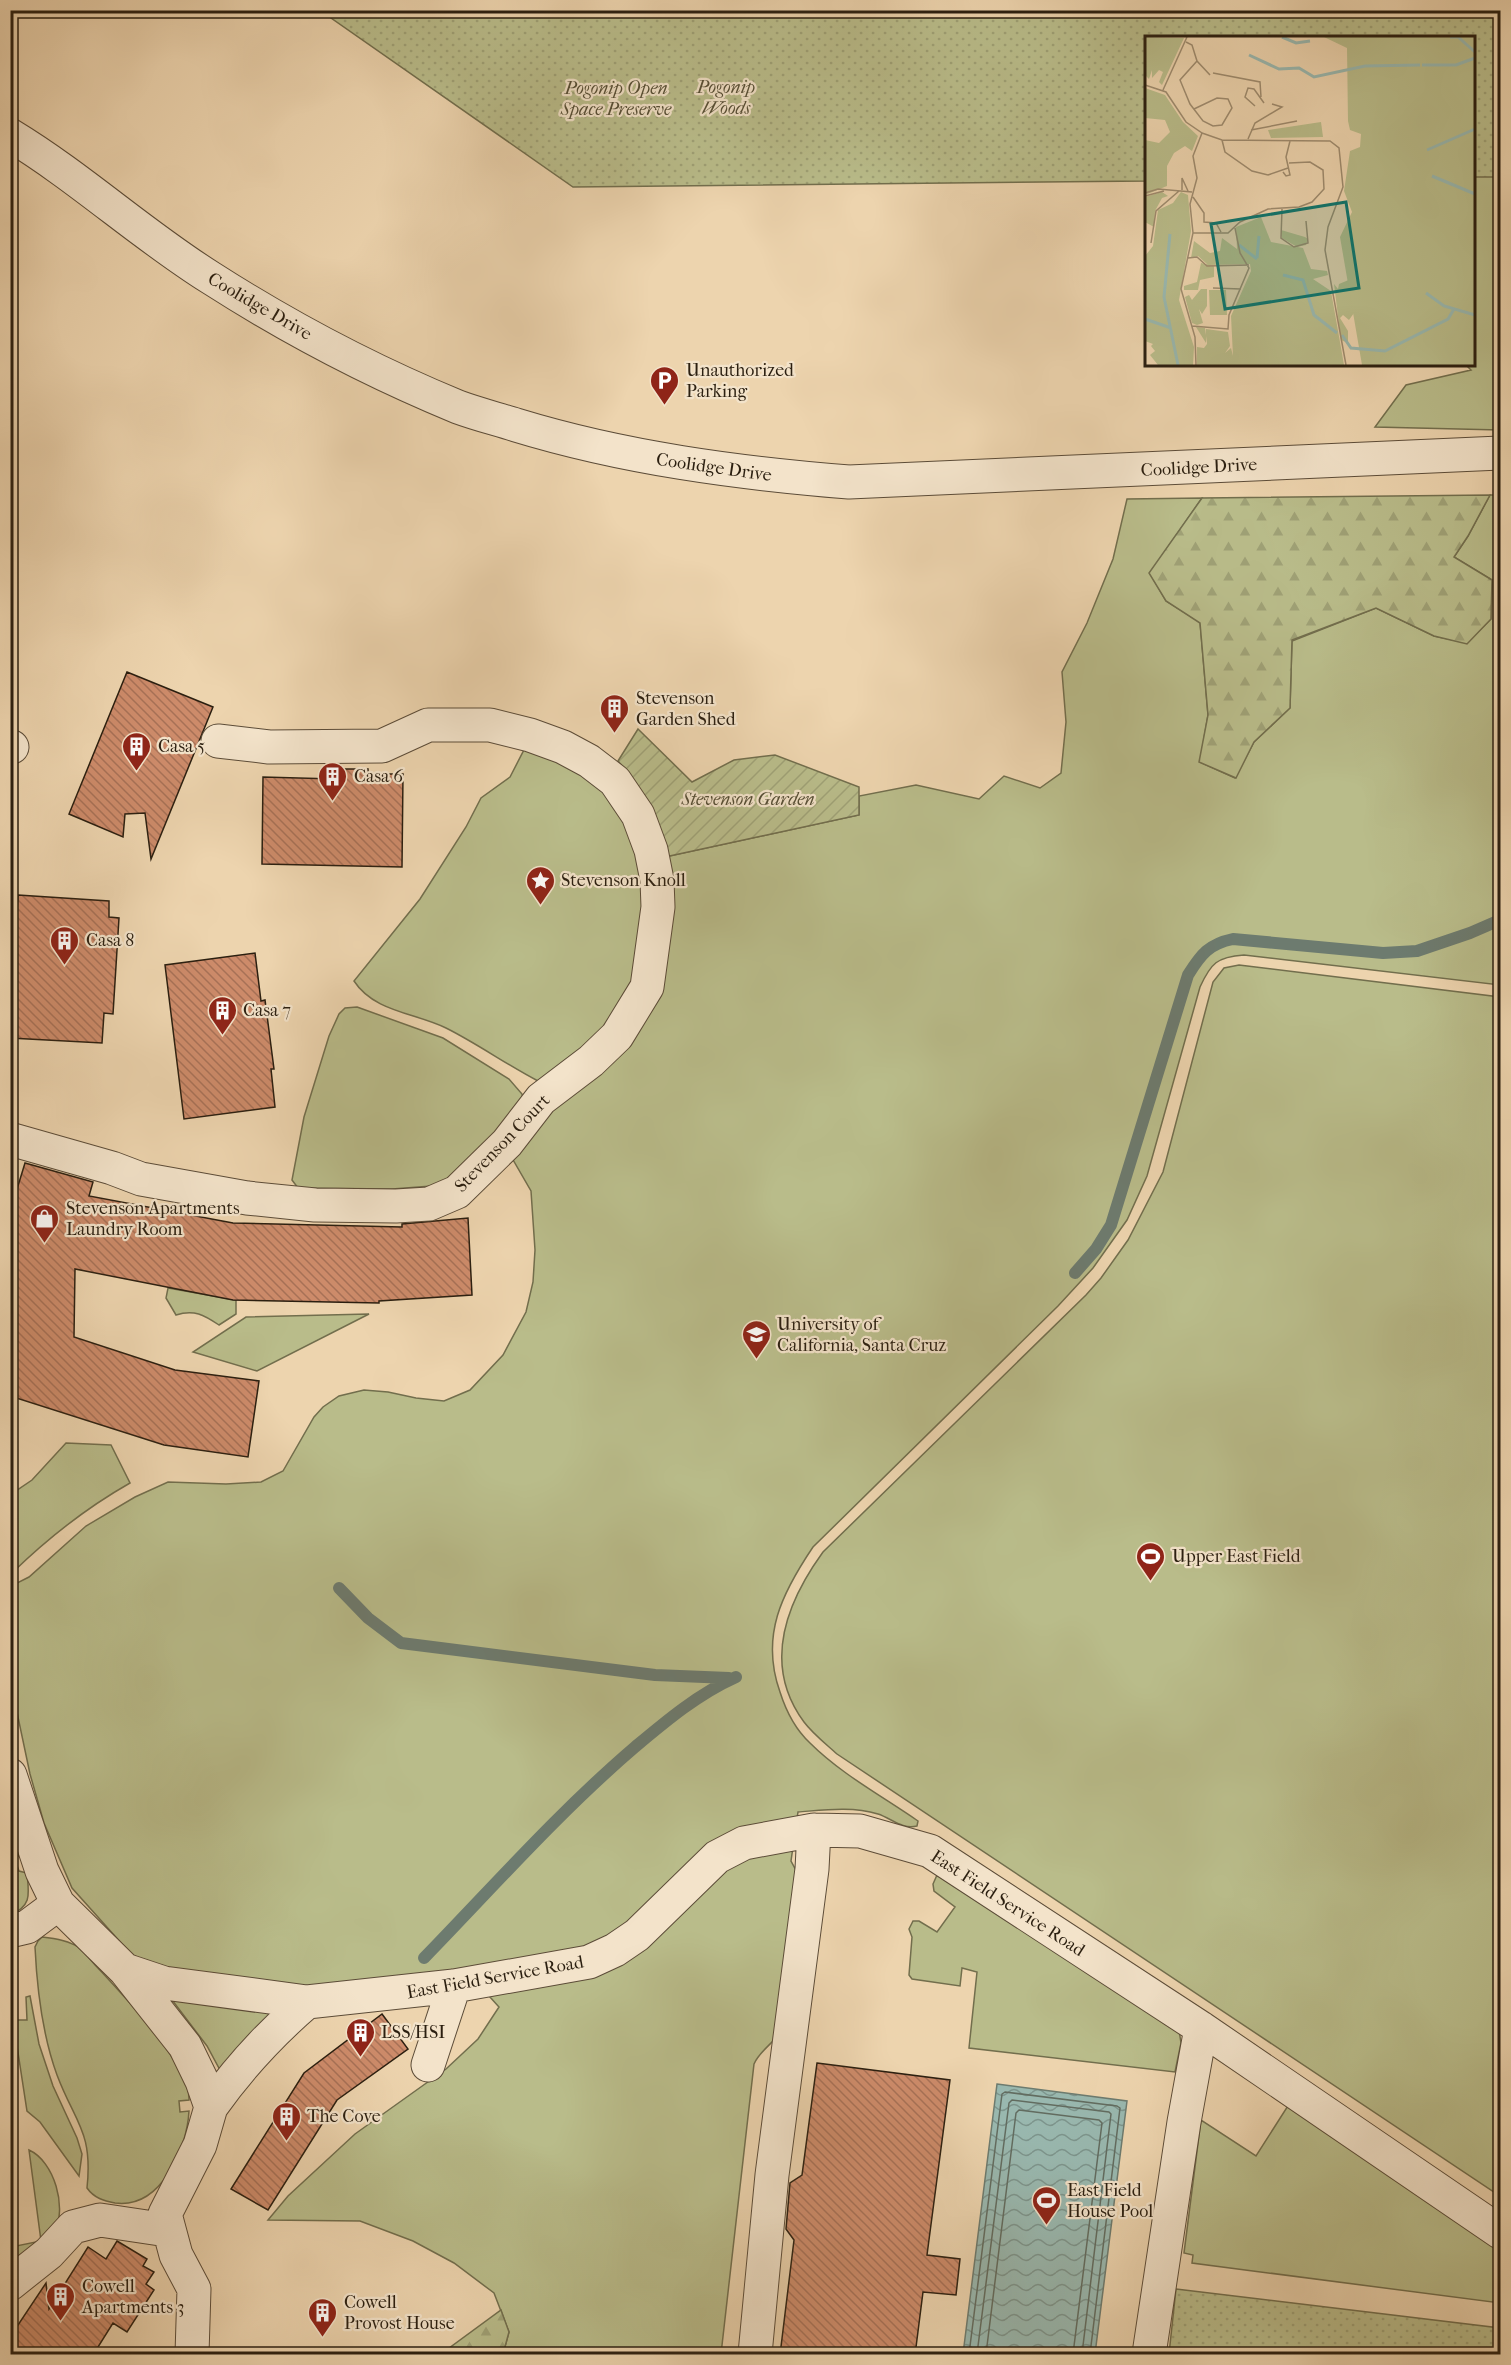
<svg xmlns="http://www.w3.org/2000/svg" width="1511" height="2365" viewBox="0 0 1511 2365" font-family="'IM FELL French Canon',serif">
<style>
.grass{fill:#b9bc8a;stroke:#726e4d;stroke-width:1.5}
.forest{fill:url(#forest-firs);stroke:#726e4d;stroke-width:1.5}
.park{fill:url(#park-dots);stroke:#726e4d;stroke-width:1.5}
.garden{fill:url(#garden-furrows);stroke:#726e4d;stroke-width:1.5}
.water{fill:url(#water-waves);stroke:#6d7b6f;stroke-width:1.5}
.lines{fill:none;stroke-linecap:round;stroke-linejoin:round}
.shore{stroke:#626c60;stroke-width:1.5}
.stream{stroke:#6d7b6f;stroke-width:12}
.building{fill:url(#building-back-hatch);stroke:#2b1f10;stroke-width:1.5}
.minor-casing{stroke:#5c4c38;stroke-width:35}
.minor{stroke:#f3e3ca;stroke-width:33}
.labels{text-anchor:middle;stroke-width:4.5;stroke-linejoin:round;paint-order:stroke}
.park-label{font-size:18px;font-style:italic;fill:#564e35;stroke:#f3e3ca}
.street-label{font-size:18px;fill:#2b1f10;stroke:#f3e3ca}
.poi-label{font-size:18px;fill:#2b1f10;stroke:#f3e3ca;text-anchor:start}
.inset-river{fill:none;stroke:#99b8af;stroke-width:3}
.inset-road{fill:none;stroke:#9f8c6f;stroke-width:1.5}
.view{fill:#0f766e;fill-opacity:0.15;stroke:#0f766e;stroke-width:3}
.inset-edge{fill:none;stroke:#2b1f10;stroke-width:3}
</style>
<defs>
<pattern id="forest-firs" width="22" height="20" patternUnits="userSpaceOnUse" patternTransform="scale(1.5)"><rect width="22" height="20" fill="#b9bc8a"/><path d="M5 1l3.5 6h-7zM16 11l3.5 6h-7z" fill="#9fa176"/></pattern>
<pattern id="park-dots" width="8" height="8" patternUnits="userSpaceOnUse" patternTransform="scale(1.5)"><rect width="8" height="8" fill="#b9bc8a"/><path d="M2 2h.1M6 6h.1" fill="none" stroke="#9fa176" stroke-width="1.8" stroke-linecap="round"/></pattern>
<pattern id="garden-furrows" width="10" height="10" patternUnits="userSpaceOnUse" patternTransform="scale(1.5)"><rect width="10" height="10" fill="#b9bc8a"/><path d="M-1 1l2-2M0 10L10 0M9 11l2-2" fill="none" stroke="#9fa176"/></pattern>
<pattern id="water-waves" width="16" height="10" patternUnits="userSpaceOnUse" patternTransform="scale(1.5)"><rect width="16" height="10" fill="#99b8af"/><path d="M0 5q4-4 8 0t8 0" fill="none" stroke="#7d958d"/></pattern>
<pattern id="building-back-hatch" width="6" height="6" patternUnits="userSpaceOnUse" patternTransform="scale(1.5)"><rect width="6" height="6" fill="#cd8b6a"/><path d="M-1 5l2 2M0 0l6 6M5-1l2 2" fill="none" stroke="#a77156"/></pattern>
</defs>
<rect width="100%" height="100%" fill="#edd4ae"/>
<filter id="stains"><feTurbulence type="fractalNoise" baseFrequency=".00333" numOctaves="4"/><feColorMatrix values="0 0 0 0 .2 0 0 0 0 .09 0 0 0 0 .02 0 0 0 .5 -.17"/></filter>
<radialGradient id="worn" r=".72"><stop offset=".6" stop-color="#630" stop-opacity="0"/><stop offset="1" stop-color="#630" stop-opacity=".3"/></radialGradient>
<!-- grass -->
<path class="grass" d="M1500,11V430L1375,427L1406,385L1471,370L1466,365L1474,364V38H1274Z
M1490,495H1500V985L1244,955C1217,957 1211,963 1200,987L1147,1176L1127,1220L1093,1268L1058,1306L813,1547C782,1593 760,1636 780,1692C786,1711 795,1729 810,1743C841,1774 882,1796 918,1821L917,1826C902,1830 891,1818 878,1814C852,1806 824,1810 798,1812L791,1861L798,1874L779,2034C771,2045 759,2052 754,2064L721,2354H503L509,2332L494,2293L454,2263L413,2241L360,2221L268,2220L288,2196L355,2134L446,2069L478,2039L499,2007L490,1997L503,1986L421,1978L284,1989L198,1978L146,1962L131,1954L72,1888L44,1823L30,1774L11,1684L10,1589L15,1584L29,1577L86,1526L135,1497L168,1482L226,1484L261,1482L283,1471L314,1417L323,1407L339,1396L364,1390L388,1392L416,1398L444,1401L470,1390L503,1355L526,1312L533,1282L535,1250L531,1191L512,1158L536,1121L627,1044L665,857L859,815V796L916,785L979,799L1004,776L1040,788L1061,773L1066,722L1062,672L1087,623L1113,559L1127,499L1202,498L1150,573L1166,601L1200,622L1208,715L1200,762L1235,778L1254,742L1290,708L1292,641L1376,608L1434,636L1467,643L1491,619L1492,580L1454,557L1468,536Z
M526,746L570,762L617,801L647,878L635,980L609,1027L538,1081C507,1065 478,1044 446,1028C416,1013 374,1012 354,981L420,899L466,827L481,798L510,777Z
M1239,965L1500,997V2196L837,1754C826,1744 813,1734 804,1722C762,1665 786,1603 823,1552L1086,1295L1101,1278L1128,1240L1163,1172L1213,982L1224,968Z
M357,1007L443,1038L509,1079L522,1094L524,1102L445,1185L392,1189L298,1188L292,1180L304,1117L329,1036L339,1014L345,1008Z
M168,1288L236,1300V1314L219,1325C204,1315 194,1309 176,1315L166,1298Z
M369,1314L257,1371L193,1352L246,1317Z
M66,1443L111,1445L130,1483C86,1508 48,1538 12,1573L17,1539L16,1491L32,1480Z
M10,1834L19,1856L14,1857L19,1871L27,1873C29,1895 32,1905 11,1915Z
M937,1875L1179,2030L1181,2043L1175,2072L969,2048L977,1972L962,1968L960,1986L912,1979L909,1975L912,1937L909,1929L913,1921H919L937,1932L955,1907L934,1891L933,1884Z
M42,1937C52,1938 69,1941 78,1947C85,1952 91,1961 97,1967C121,1993 191,2066 189,2100L179,2101L180,2112L189,2111C187,2149 161,2209 115,2203C104,2201 94,2198 87,2188C93,2131 75,2123 57,2075C42,2034 37,1990 35,1947L38,1941Z
M30,1996L39,2044L53,2086L77,2138L82,2154L79,2176L40,2122L27,2111L13,2020H27L26,1997Z
M169,1996L269,2009L271,2017L220,2070L207,2046Z
M1291,2101L1500,2242V2303L1192,2263L1193,2255L1184,2253L1201,2120L1256,2156Z
M29,2150C54,2161 68,2208 54,2233C49,2240 19,2258 11,2262V2247L41,2241Z"/>
<!-- forest -->
<path class="forest" d="M1490,495L1468,536L1454,557L1492,580L1491,619L1467,644L1434,636L1376,608L1292,640L1290,708L1254,742L1236,778L1199,762L1208,715L1200,623L1166,601L1149,573L1202,498Z
M501,2310L509,2332L503,2354H441Z"/>
<!-- park -->
<path class="park" d="M321,11H1500V177H1474V38H1146V181L573,187Z
M1176,2289L1500,2328V2354H1169Z"/>
<!-- garden -->
<path class="garden" d="M638,729L692,782L734,760L775,755L859,787V815L665,857L630,775L618,761Z"/>
<!-- water -->
<path class="water" d="M997,2084L1127,2101L1095,2354H963Z"/>
<g class="lines">
<!-- shore -->
<path class="shore" d="M969,2354L1002,2094L1005,2092L1117,2106L1120,2108L1090,2354
M977,2354L1009,2103L1012,2100L1109,2112L1111,2114L1082,2354
M986,2354L1016,2113L1019,2110L1099,2120L1102,2123L1073,2354"/>
<!-- stream -->
<path class="stream" d="M1075,1273L1096,1249L1111,1225L1188,975C1201,954 1209,944 1233,939L1383,953L1417,951L1470,933L1500,920
M339,1588L368,1618L401,1643L655,1675L729,1678
M424,1958C493,1887 559,1812 635,1747C666,1721 698,1694 736,1677"/>
</g>
<!-- building -->
<path class="building" d="M127,672L213,707L151,859L145,813L125,814L123,837L69,814Z
M335,769H368V774H403L402,867L262,864L263,777L335,779Z
M18,895L109,901V917L119,918L113,1014L104,1013L102,1043L10,1038Z
M255,953L261,1001L265,1000L274,1069H271L275,1107L184,1119L165,965Z
M25,1163L93,1182L89,1196L233,1223L402,1227V1224L468,1218L472,1295L379,1301V1303L233,1300L75,1269L74,1337L175,1370L259,1381L248,1457L164,1445L10,1396V1212Z
M382,2014L408,2049L337,2100L268,2210L231,2189L304,2073Z
M817,2063L950,2080L927,2255L960,2259L956,2295L923,2292L915,2355H780L794,2240L786,2229L790,2183L802,2175Z
M117,2241L147,2259L143,2266L154,2272L146,2284L154,2290L127,2332L113,2323L93,2355H10V2337L46,2283L49,2309L88,2247L106,2259Z"/>
<g class="lines">
<defs>
<path id="minor" d="M10,135C81,178 142,235 211,278C289,328 373,372 458,407C477,414 497,419 516,425C624,458 737,473 849,482L1500,453
M10,746L12,747
M10,1139L112,1168L141,1179L247,1198L315,1205L396,1206L429,1204L457,1192L507,1143L541,1099L591,1061L617,1036L647,987L658,907L657,880L651,850L638,815L615,781L589,761L563,747L530,735L490,725H428L382,746L269,747L218,741
M10,1775L42,1871L58,1904L125,1970L185,2046L202,2081L211,2107L200,2145L165,2214L176,2255L194,2289L192,2354
M10,1931L27,1927L58,1904
M125,1970L164,1983L307,2002L454,1986L589,1962L615,1950L637,1935L717,1857L744,1843L814,1830L860,1831L930,1851L1201,2028L1500,2232
M428,2065L454,1986
M211,2107C238,2069 271,2033 307,2002
M10,2284L49,2253L73,2227L100,2220L167,2230
M755,2354L772,2175L812,1869L814,1830
M1149,2354L1184,2122L1201,2028"/>
</defs>
<!-- minor casing -->
<use href="#minor" class="minor-casing"/>
<!-- minor -->
<use href="#minor" class="minor"/>
</g>
<!-- icons -->
<defs>
<symbol id="parking-pin" viewBox="-11 -11 22 30"><path d="M0 17L-7.5 6A9.5 9.5 0 1 1 7.5 6Z" fill="#8f2418" stroke="#f3e3ca"/><path d="M-3.5-5.5H1a3.5 3.5 0 0 1 0 7H-1V5.5H-3.5ZM-1-3.4V-.6H.8a1.4 1.4 0 0 0 0-2.8Z" fill="#fff"/></symbol>
<symbol id="building-pin" viewBox="-11 -11 22 30"><path d="M0 17L-7.5 6A9.5 9.5 0 1 1 7.5 6Z" fill="#8f2418" stroke="#f3e3ca"/><path d="M-4-6H4V6H1V3H-1V6H-4ZM-2.5-4.3h1.7v1.8h-1.7ZM.8-4.3h1.7v1.8H.8ZM-2.5-1h1.7V.8h-1.7ZM.8-1h1.7V.8H.8Z" fill="#fff"/></symbol>
<symbol id="sight-pin" viewBox="-11 -11 22 30"><path d="M0 17L-7.5 6A9.5 9.5 0 1 1 7.5 6Z" fill="#8f2418" stroke="#f3e3ca"/><path d="M0-6L1.8-2.2L6-1.7L2.9 1.2L3.7 5.4L0 3.3L-3.7 5.4L-2.9 1.2L-6-1.7L-1.8-2.2Z" fill="#fff"/></symbol>
<symbol id="shop-pin" viewBox="-11 -11 22 30"><path d="M0 17L-7.5 6A9.5 9.5 0 1 1 7.5 6Z" fill="#8f2418" stroke="#f3e3ca"/><path d="M-5-2.5h2.3a2.7 3.5 0 0 1 5.4 0H5L5.5 6h-11ZM-1.5-2.5h3a1.5 2.3 0 0 0-3 0Z" fill="#fff"/></symbol>
<symbol id="university-pin" viewBox="-11 -11 22 30"><path d="M0 17L-7.5 6A9.5 9.5 0 1 1 7.5 6Z" fill="#8f2418" stroke="#f3e3ca"/><path d="M0-5L7-2L0 1L-7-2ZM-4 1L0 2.5L4 1V4Q0 6-4 4Z" fill="#fff"/></symbol>
<symbol id="stadium-pin" viewBox="-11 -11 22 30"><path d="M0 17L-7.5 6A9.5 9.5 0 1 1 7.5 6Z" fill="#8f2418" stroke="#f3e3ca"/><path d="M0-5a6.5 5 0 1 0 0 10a6.5 5 0 1 0 0-10ZM-3.5-1.8h7v3.6h-7Z" fill="#fff"/></symbol>
</defs>
<g fill-rule="evenodd">
<use href="#parking-pin" x="648" y="364" width="33" height="45"/>
<use href="#building-pin" x="598" y="692" width="33" height="45"/>
<use href="#building-pin" x="120" y="730" width="33" height="45"/>
<use href="#building-pin" x="316" y="760" width="33" height="45"/>
<use href="#sight-pin" x="524" y="864" width="33" height="45"/>
<use href="#building-pin" x="48" y="924" width="33" height="45"/>
<use href="#building-pin" x="206" y="994" width="33" height="45"/>
<use href="#shop-pin" x="28" y="1202" width="33" height="45"/>
<use href="#university-pin" x="740" y="1318" width="33" height="45"/>
<use href="#stadium-pin" x="1134" y="1540" width="33" height="45"/>
<use href="#building-pin" x="344" y="2016" width="33" height="45"/>
<use href="#building-pin" x="270" y="2100" width="33" height="45"/>
<use href="#stadium-pin" x="1030" y="2184" width="33" height="45"/>
<use href="#building-pin" x="44" y="2280" width="33" height="45"/>
<use href="#building-pin" x="306" y="2296" width="33" height="45"/>
</g>
<g class="labels">
<!-- park labels -->
<g class="park-label">
<text x="726" y="93">Pogonip<tspan x="726" dy="21">Woods</tspan></text>
<text x="616" y="94">Pogonip Open<tspan x="616" dy="21">Space Preserve</tspan></text>
<text x="748" y="805">Stevenson Garden</text>
</g>
<!-- street labels -->
<g class="street-label">
<text transform="translate(260 306) rotate(30)" y="6">Coolidge Drive</text>
<text transform="translate(714 467) rotate(8)" y="6">Coolidge Drive</text>
<text transform="translate(1199 467) rotate(-3)" y="6">Coolidge Drive</text>
<text transform="translate(502 1143) rotate(-46)" y="6">Stevenson Court</text>
<text transform="translate(1008 1903) rotate(33)" y="6">East Field Service Road</text>
<text transform="translate(495 1977) rotate(-10)" y="6">East Field Service Road</text>
</g>
<!-- poi labels -->
<g class="poi-label">
<text x="686" y="376">Unauthorized<tspan x="686" dy="21">Parking</tspan></text>
<text x="636" y="704">Stevenson<tspan x="636" dy="21">Garden Shed</tspan></text>
<text x="158" y="752">Casa 5</text>
<text x="354" y="782">Casa 6</text>
<text x="561" y="886">Stevenson Knoll</text>
<text x="86" y="946">Casa 8</text>
<text x="243" y="1016">Casa 7</text>
<text x="66" y="1214">Stevenson Apartments<tspan x="66" dy="21">Laundry Room</tspan></text>
<text x="777" y="1330">University of<tspan x="777" dy="21">California, Santa Cruz</tspan></text>
<text x="1172" y="1562">Upper East Field</text>
<text x="381" y="2038">LSS/HSI</text>
<text x="307" y="2122">The Cove</text>
<text x="1067" y="2196">East Field<tspan x="1067" dy="21">House Pool</tspan></text>
<text x="82" y="2292">Cowell<tspan x="82" dy="21">Apartments 3</tspan></text>
<text x="344" y="2308">Cowell<tspan x="344" dy="21">Provost House</tspan></text>
</g>
</g>
<!-- overview -->
<g transform="translate(1145 36)">
<rect width="330" height="330" fill="#edd4ae"/>
<path d="M116,181L126,206L158,212L166,233L182,235L183,239L168,243L186,255L199,329H52V311L59,312L62,308V300L61,307L51,291L60,292L61,299V293L83,296L85,310L80,317L86,312L88,320L86,280L106,235L105,228L63,229L53,220L46,222L49,205L65,217L75,215L77,202L92,213L91,191ZM136,194L160,201L163,203L161,209L152,211L137,202ZM56,227L69,230V241L55,244L53,254H39V250L52,246ZM206,243L209,277L204,284L198,279L195,282L203,295V307L196,304L189,248L193,253L194,248ZM62,253V270L57,278L54,273L58,287L52,289L47,287L40,261L44,259L47,264L56,253Z" fill="#b9bc8a"/>
<path d="M1,1L39,2L17,49L14,46L18,36L14,34L7,42V34L4,43L0,39ZM0,52L20,59L38,86L53,100L47,115L40,110L29,117L22,130V150L0,159V104L14,107L25,96L20,84L0,82ZM17,156L23,160L17,162L10,175L9,191L0,186V161ZM36,156L43,159L46,195L34,264L49,311L48,329H13L5,319L10,315L6,310L8,308L0,305V220L8,210L13,174L28,167Z" fill="#b9bc8a"/>
<path d="M179,1H330V329H217L195,201L207,176L199,155L205,115L215,111L216,98L205,94L203,85L202,12ZM64,254H81L82,279H65Z" fill="#b9bc8a"/>
<path d="M176,86L178,101L126,102L123,94Z" fill="#b9bc8a"/>
<path class="inset-river" d="M137,1L151,7L165,5M305,1H313L330,16M104,19L134,33L154,32L169,41L220,30L275,29M277,29H311L330,22M282,114L330,93M287,140L330,158M25,198L19,261L33,329M94,209L112,223M112,222L114,200M138,239L158,244L169,279L192,297M281,257L299,270L330,279M0,283L26,292M197,299L206,312L240,315L303,283L309,273"/>
<path class="inset-road" d="M41,6L47,9L52,25L65,39M68,37L115,46L116,61M0,49L21,56L41,86L57,97L48,120L52,142L45,168L48,197L36,253L50,301L51,329M18,54L42,1M110,70L100,61L103,52L109,53L119,67M49,73L72,62L83,63L87,72L77,89L68,90L58,85L45,68L35,44L52,25M106,94L152,85M57,97L77,104L185,105L194,112L198,151L183,191L180,214L201,329M103,103L110,87L137,71L127,68M77,104L80,116L107,135L123,139L143,132M138,136L141,140L145,139L141,121L145,105M37,154V142L43,155M0,157L13,153L47,156M0,160L19,155M48,161L59,177V186L71,187L76,196M137,173L136,202L149,211L163,207L161,185M48,197H83L95,186L123,173L154,171L167,166L179,153L178,134L165,126L144,127M6,207L11,175L34,155M43,222L52,221L62,230L104,229M68,252L96,253M47,290L83,293L84,279L104,232L95,217L90,192"/>
<path class="view" d="M201,166L214,252L80,273L66,188Z"/>
<rect width="330" height="330" class="inset-edge"/>
</g>
<!-- margin -->
<rect width="1511" height="2365" fill="none" stroke="#edd4ae" stroke-width="36"/>
<rect x="12" y="12" width="1487" height="2341" fill="none" stroke="#2b1f10" stroke-width="3"/>
<rect x="18" y="18" width="1475" height="2329" fill="none" stroke="#2b1f10" stroke-width="1.5"/>
<rect width="100%" height="100%" filter="url(#stains)"/>
<rect width="100%" height="100%" fill="url(#worn)"/>
</svg>
